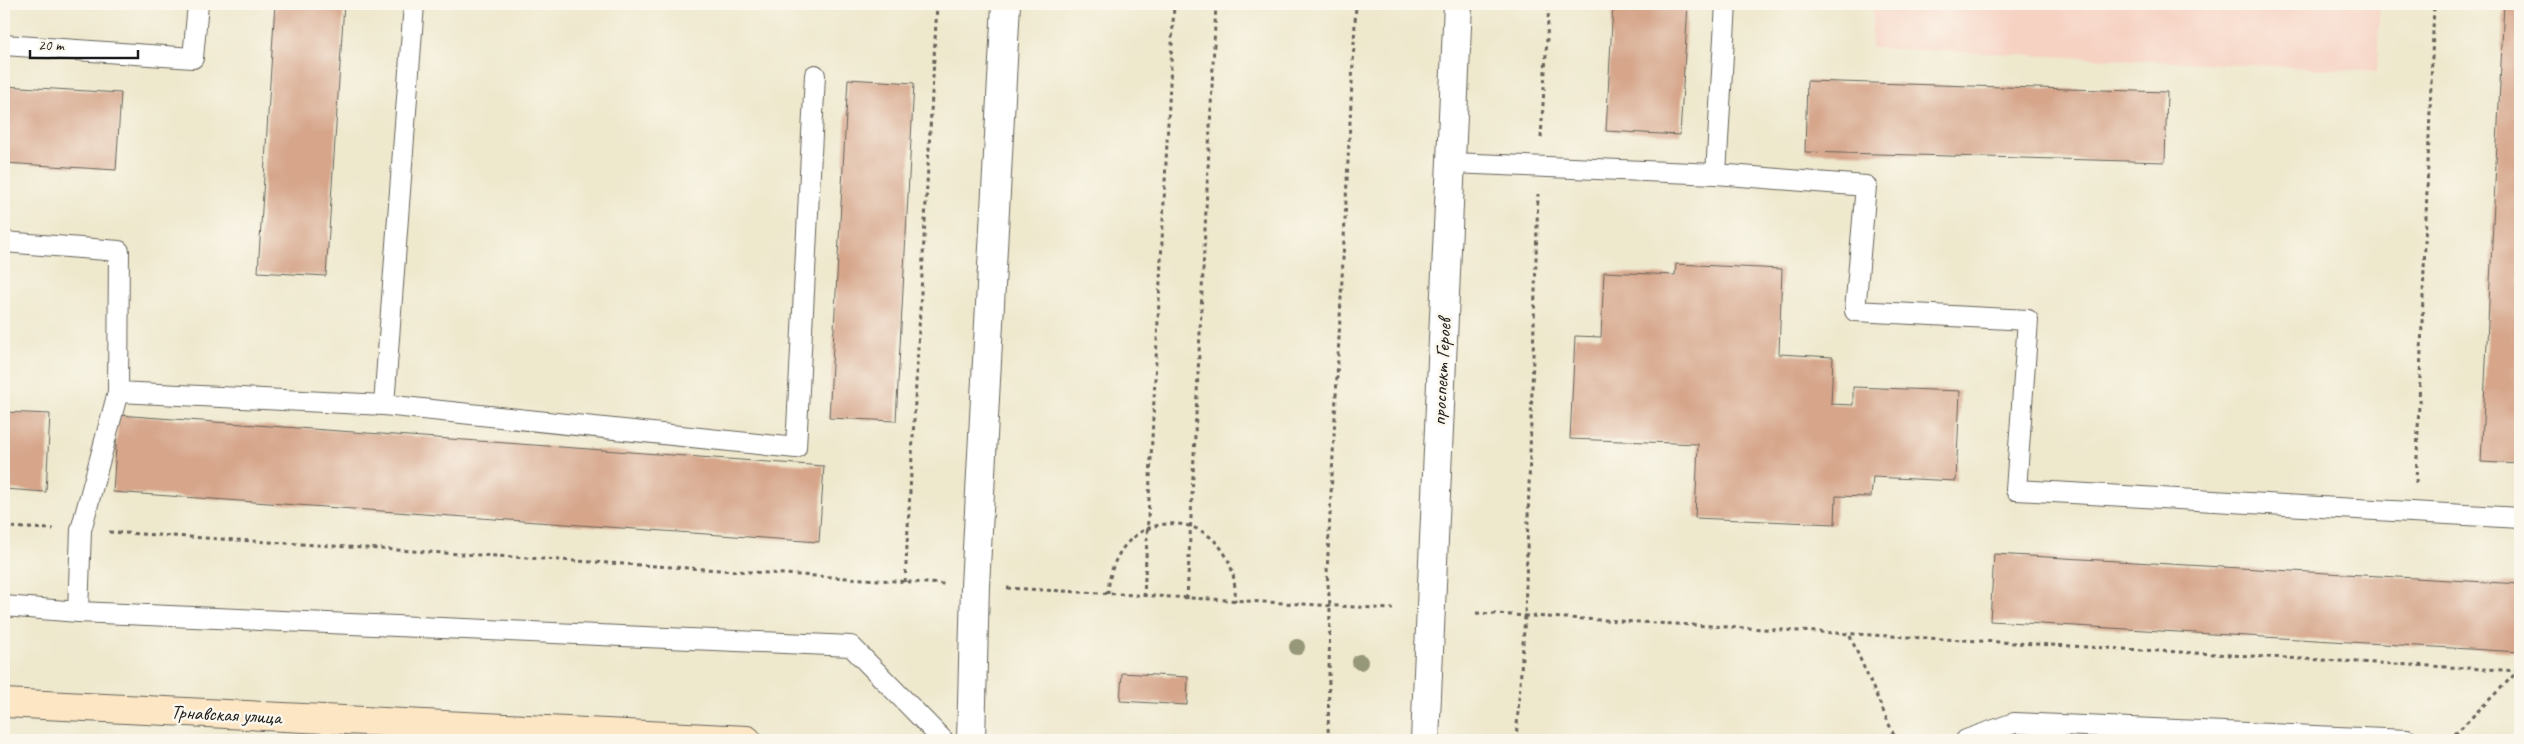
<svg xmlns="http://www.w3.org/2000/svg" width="2524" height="744" viewBox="0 0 2524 744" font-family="Caveat,sans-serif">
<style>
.built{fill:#f6d2c3}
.building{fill:#d6a58a}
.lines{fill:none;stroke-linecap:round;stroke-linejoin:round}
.service-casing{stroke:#66635a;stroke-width:22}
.minor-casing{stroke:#66635a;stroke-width:30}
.tertiary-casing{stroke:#66635a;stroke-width:30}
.secondary-casing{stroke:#66635a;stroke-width:30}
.path{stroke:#66635a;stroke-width:3;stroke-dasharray:4 4;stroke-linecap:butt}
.service{stroke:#fff;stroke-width:20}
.minor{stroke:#fff;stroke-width:28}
.tertiary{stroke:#fff;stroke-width:28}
.secondary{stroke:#fce6c4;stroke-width:28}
.tree{fill:#979779}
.labels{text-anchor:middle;stroke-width:5;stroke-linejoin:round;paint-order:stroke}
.street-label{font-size:20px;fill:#1c1c1c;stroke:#fbf7ec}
</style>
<rect width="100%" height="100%" fill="#fbf7ec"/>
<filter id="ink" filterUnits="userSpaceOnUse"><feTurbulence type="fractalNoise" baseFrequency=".02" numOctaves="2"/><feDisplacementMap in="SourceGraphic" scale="10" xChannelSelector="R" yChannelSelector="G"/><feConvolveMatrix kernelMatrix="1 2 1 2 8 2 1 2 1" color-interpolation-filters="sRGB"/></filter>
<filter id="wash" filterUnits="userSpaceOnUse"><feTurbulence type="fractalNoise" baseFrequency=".0096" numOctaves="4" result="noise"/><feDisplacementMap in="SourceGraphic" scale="20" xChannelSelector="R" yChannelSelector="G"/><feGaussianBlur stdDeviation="1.12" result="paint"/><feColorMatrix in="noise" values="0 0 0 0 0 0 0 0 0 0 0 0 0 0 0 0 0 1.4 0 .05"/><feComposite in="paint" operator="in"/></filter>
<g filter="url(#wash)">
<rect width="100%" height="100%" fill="#eee8cd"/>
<!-- built -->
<path class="built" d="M1873,4H2380L2377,71L1871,48Z"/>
<g id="blocks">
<!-- building -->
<path class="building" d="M275,4H344L326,276L258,272Z
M1613,4H1688L1680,135L1606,131Z
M2504,4H2520V464L2481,462Z
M848,79L914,83L896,421L829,418Z
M1807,81L2167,92L2165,162L1805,152Z
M4,86L121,93L116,170L4,163Z
M1676,264L1782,269L1779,354L1833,357L1831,404L1853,405V387L1960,391L1956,481L1873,477L1871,497L1836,496L1835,524L1695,518L1698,444L1570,439L1575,336L1601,337L1604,272L1675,275Z
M4,412L50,414L46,492L4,489Z
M118,415L824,466L819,542L113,492Z
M1994,554L2520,584V652L1990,621Z
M1122,673L1188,677L1187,705L1120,701Z"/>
</g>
</g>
<g filter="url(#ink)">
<use href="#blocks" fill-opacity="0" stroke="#66635a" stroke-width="1"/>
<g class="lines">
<defs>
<path id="service" d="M4,45L193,58L198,4
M1451,163L1716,174L1866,186L1855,311L2028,320L2016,490L2520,518
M1716,174L1726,4
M4,242L119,251L118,392
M384,405L796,448L815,75
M4,606L78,612L851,646L943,740
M78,612L81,530L118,392L384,405L414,4
M1966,740L2014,723L2407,740"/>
<path id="minor" d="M971,740L975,586L1006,4"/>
<path id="tertiary" d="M1425,740L1458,4"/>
<path id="secondary" d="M4,703L747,740"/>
</defs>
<!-- service casing -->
<use href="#service" class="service-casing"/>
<!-- minor casing -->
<use href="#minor" class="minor-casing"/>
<!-- tertiary casing -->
<use href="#tertiary" class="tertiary-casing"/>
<!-- secondary casing -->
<use href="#secondary" class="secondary-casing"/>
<!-- path -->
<path class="path" d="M1541,138L1549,4
M2416,483L2434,4
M4,527L53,529
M109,532L944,584
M905,582L937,4
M1007,588L1393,609
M1108,594C1112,496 1241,502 1235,602
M1144,597L1174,4
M1187,599L1216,4
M1476,613L2520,671
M1850,636L1896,740
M1328,740L1330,606L1327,573L1356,4
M1516,740L1525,616L1538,194
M2449,740L2518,671"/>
<!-- service -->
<use href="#service" class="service"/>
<!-- minor -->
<use href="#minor" class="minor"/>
<!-- tertiary -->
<use href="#tertiary" class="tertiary"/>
<!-- secondary -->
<use href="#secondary" class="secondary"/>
</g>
<!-- trees -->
<g class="tree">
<circle cx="1297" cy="647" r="8"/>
<circle cx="1360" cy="662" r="8"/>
</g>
</g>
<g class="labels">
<!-- street labels -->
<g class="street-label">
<text transform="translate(1441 372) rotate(-87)" y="7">проспект Героев</text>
<text transform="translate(226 714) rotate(3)" y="7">Трнавская улица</text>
</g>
</g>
<!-- margin -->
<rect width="2524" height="744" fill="none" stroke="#fbf7ec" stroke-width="20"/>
<!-- scale -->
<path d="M30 50v8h108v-8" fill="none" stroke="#1c1c1c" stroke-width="2.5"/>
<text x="38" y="50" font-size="15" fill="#1c1c1c" stroke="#fbf7ec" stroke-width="4" paint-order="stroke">20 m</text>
</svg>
